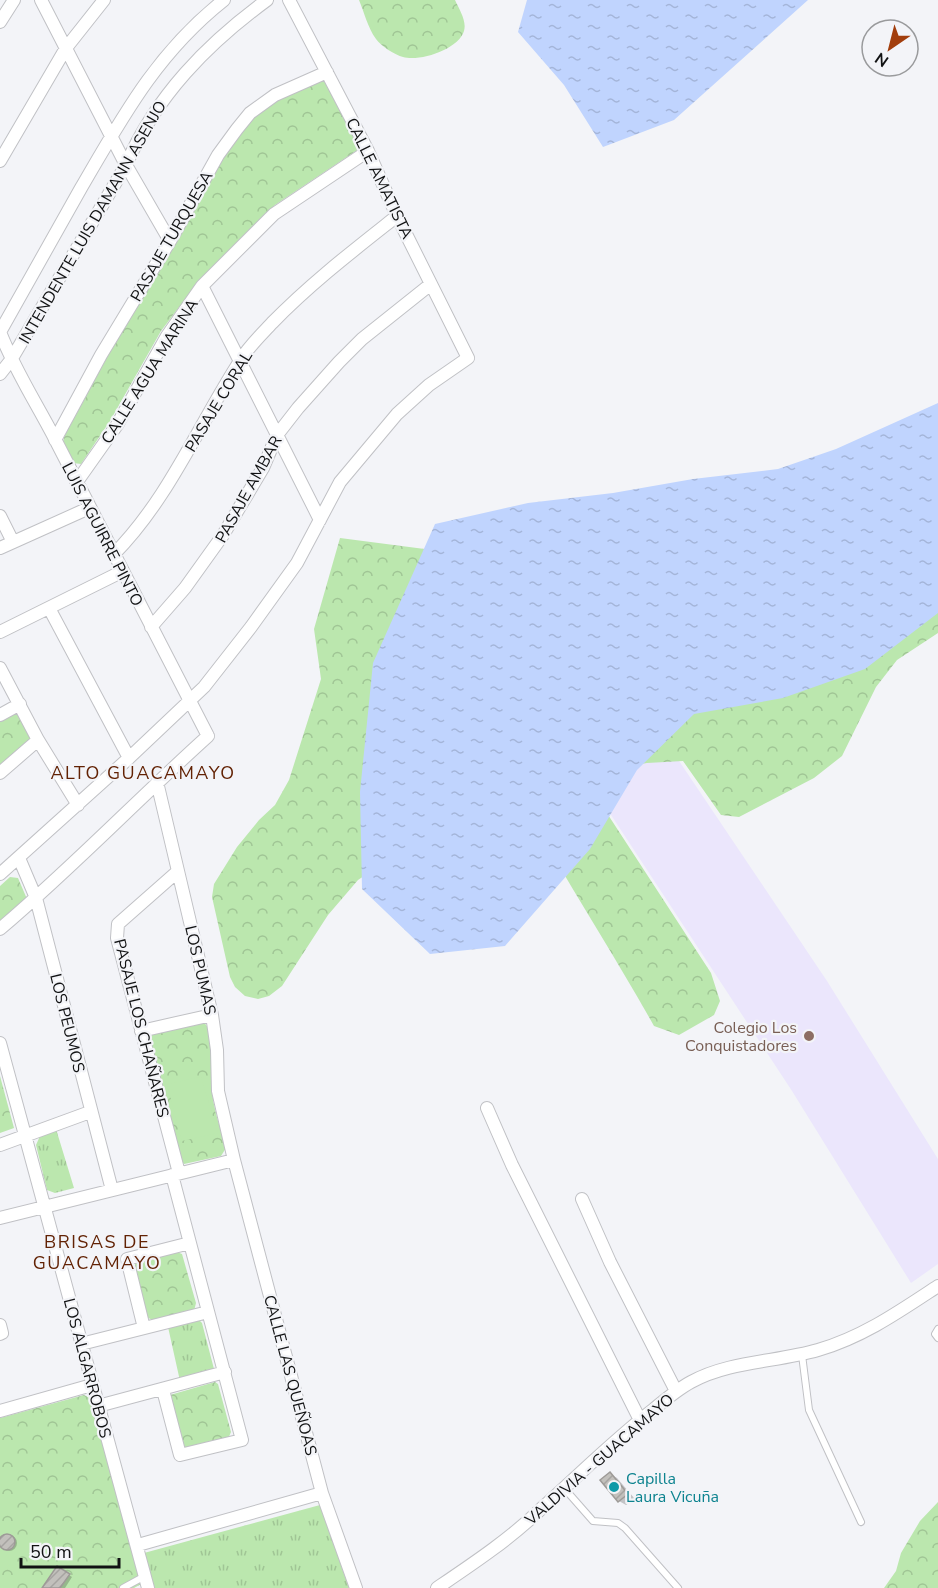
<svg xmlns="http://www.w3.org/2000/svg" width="938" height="1588" viewBox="0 0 938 1588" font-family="'Nunito Sans',sans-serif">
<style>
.education{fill:#ebe6fc}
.grass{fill:url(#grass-tufts)}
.park{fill:url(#park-crowns)}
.garden{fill:#bbe7ae}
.water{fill:url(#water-ripples)}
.shadow{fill:#0003}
.building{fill:url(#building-hatch);stroke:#9d9a97;stroke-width:1.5}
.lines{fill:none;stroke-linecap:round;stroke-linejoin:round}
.service-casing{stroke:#c0c1c5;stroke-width:8}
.minor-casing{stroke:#c0c1c5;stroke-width:14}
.service{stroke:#fff;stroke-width:6}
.minor{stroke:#fff;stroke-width:12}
.education-dot{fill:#8d6e63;stroke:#f3f4f8;stroke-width:2}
.culture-dot{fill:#0f9aa8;stroke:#f3f4f8;stroke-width:2}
.labels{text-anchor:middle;stroke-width:4.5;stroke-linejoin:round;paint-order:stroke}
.street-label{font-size:16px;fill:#111213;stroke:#f3f4f8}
.education-label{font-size:16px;fill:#785e54;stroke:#f3f4f8;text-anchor:end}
.culture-label{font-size:16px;fill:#0d838f;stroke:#f3f4f8;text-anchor:start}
.neighbourhood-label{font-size:18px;letter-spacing:1.5px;fill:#622204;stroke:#f3f4f8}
</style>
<defs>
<pattern id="grass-tufts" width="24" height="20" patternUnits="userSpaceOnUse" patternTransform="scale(1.5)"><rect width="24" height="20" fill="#bbe7ae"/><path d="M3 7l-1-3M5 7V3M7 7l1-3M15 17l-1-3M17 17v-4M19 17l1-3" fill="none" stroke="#a0c595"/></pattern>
<pattern id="park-crowns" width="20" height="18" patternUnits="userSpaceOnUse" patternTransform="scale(1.5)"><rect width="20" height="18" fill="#bbe7ae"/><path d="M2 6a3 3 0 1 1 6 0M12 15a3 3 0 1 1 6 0" fill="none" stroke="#a0c595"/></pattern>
<pattern id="water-ripples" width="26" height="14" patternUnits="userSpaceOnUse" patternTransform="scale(1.5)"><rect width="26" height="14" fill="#c0d4fe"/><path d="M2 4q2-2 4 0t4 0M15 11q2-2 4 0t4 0" fill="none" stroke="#a4b5d9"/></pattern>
<pattern id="building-hatch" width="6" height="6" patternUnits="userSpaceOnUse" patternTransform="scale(1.5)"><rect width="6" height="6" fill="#c2c0bc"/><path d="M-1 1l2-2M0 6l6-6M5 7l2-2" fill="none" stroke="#a6a4a1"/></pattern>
</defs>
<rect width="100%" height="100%" fill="#f3f4f8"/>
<!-- education -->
<path class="education" d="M671,749L827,981L938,1159V1264L911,1283L792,1091L592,786Z"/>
<!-- grass -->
<path class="grass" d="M56,1129L74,1188L55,1193L47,1190L36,1145L40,1136Z
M198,1319L202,1323L214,1369L211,1373L180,1381L168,1327Z
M320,1505L349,1588H154L144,1553Z"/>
<!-- park -->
<path class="park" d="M359,0H455C459,9 467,21 464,31C459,49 420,62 403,57C395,55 381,46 376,39C368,28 364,12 359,0Z
M325,79L359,149L275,205L199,281L161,331L110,421L81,464L73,463L63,445L64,437L107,357L225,155L250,119L276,99Z
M938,439V633L897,660L876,687L842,756L814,778L739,817L721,815L683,761L647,763L625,767L588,784L711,973L720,1001L714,1015L679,1035L654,1026C620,965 582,906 547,845L385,862L358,880L328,915L282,986L269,996L258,999L245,996L235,987L230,977L212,897L214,884L237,847L259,820L275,805L289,780L321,679L314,629L340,538L440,551L607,524Z
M17,713L32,740L0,768V720Z
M10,877L18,878L27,899L0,922V886Z
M203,1022C219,1034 210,1072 212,1089C213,1109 221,1129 226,1148L221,1156L184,1164L180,1159L147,1038L149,1033Z
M0,1076L14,1128L0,1133Z
M177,1252L182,1254L196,1303L194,1311L155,1321L146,1317L133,1268L136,1262Z
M215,1382L218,1384L231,1432L228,1439L185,1450L180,1445L169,1399L170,1395Z
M84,1395L92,1399L143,1583L134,1588H0V1418Z
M938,1502V1588H884L896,1571L901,1553L920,1521Z"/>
<!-- garden -->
<path class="garden" d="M201,1077L218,1133L182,1141L167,1084Z"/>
<!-- water -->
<path class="water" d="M527,0H808L674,120L603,147L564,85L518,32Z
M938,403V613L865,669L783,698L694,714L637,770L590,849L505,946L430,954L362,889L360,792L373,663L435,524L528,503L613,493L693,479L778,469L836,449Z"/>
<!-- shadow -->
<path class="shadow" d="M610,1474L617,1478L635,1499L626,1505L619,1501Z
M1 1543a8 8 0 1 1 16 0a8 8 0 1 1-16 0Z
M58,1568L72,1577L65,1588H42Z"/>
<!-- building -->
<path class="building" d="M610,1472L628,1494L618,1502L600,1480Z
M-1 1542a8 8 0 1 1 16 0a8 8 0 1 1-16 0Z
M57,1566L70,1574L60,1588H42Z"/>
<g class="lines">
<defs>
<path id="service" d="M938,1329L935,1334L938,1338
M802,1355L809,1410L861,1522
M564,1488L593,1521L618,1523L625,1528L678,1588
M123,1588L145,1576"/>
<path id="minor" d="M41,0L126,165L170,241
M0,22L14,0
M0,161L66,48L104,0
M202,286L320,520
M0,332C15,371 37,404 56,441C106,540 157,638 208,736C138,799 72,868 0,929
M0,332C27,284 54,236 81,188C123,116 157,53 224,0
M0,374L11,360L126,165C156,96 207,44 267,0
M55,440L101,355L170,241L218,155L237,129L250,113L275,95L327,72
M76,483L117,425L167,336L202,286L274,214L368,151
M0,516L13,542
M0,548L89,508
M113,555C168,500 198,426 240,361C248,347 261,335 272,323C311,283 354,250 397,216
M49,608L129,758
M151,627L185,588L223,535L263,468L277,435L298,408L339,362L362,339L431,284
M0,632L121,572
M0,668L38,740L78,805
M0,715L20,704
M0,773L38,740
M157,782L212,1015L217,1050L218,1091L234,1160L322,1493L356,1588
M19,858L36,898L112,1190
M177,872L118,924L117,938L179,1173
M0,874L129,758L204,687L251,627L297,563L340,482L397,414L429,385L468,358L397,216L368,151L289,0
M141,1031L212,1015
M0,1043L148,1588
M487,1108L512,1165L640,1420
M0,1145L90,1112
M582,1199L610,1262L676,1391
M0,1218L234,1160
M0,1325L2,1333L0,1334
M144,1328L127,1259L190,1243
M81,1344L208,1312
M163,1390L180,1455L242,1440L172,1175
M98,1406L225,1372
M0,1411L92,1385
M138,1545L322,1493
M437,1588C474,1563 510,1539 542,1508C579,1475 615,1439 654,1409C666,1399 678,1389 691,1382C729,1361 777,1362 818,1350C863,1337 900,1311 938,1286"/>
</defs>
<!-- service casing -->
<use href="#service" class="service-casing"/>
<!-- minor casing -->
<use href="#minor" class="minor-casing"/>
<!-- service -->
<use href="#service" class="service"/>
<!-- minor -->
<use href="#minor" class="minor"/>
</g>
<!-- markers -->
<circle class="education-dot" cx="809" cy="1036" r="6"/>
<circle class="culture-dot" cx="614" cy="1487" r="6"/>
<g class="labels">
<!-- street labels -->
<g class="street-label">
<text transform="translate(380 178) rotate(64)" y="6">CALLE AMATISTA</text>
<text transform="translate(92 222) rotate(-60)" y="6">INTENDENTE LUIS DAMANN ASENJO</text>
<text transform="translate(171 236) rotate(-60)" y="6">PASAJE TURQUESA</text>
<text transform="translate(149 371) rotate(-58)" y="6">CALLE AGUA MARINA</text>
<text transform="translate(218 401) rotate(-59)" y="6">PASAJE CORAL</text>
<text transform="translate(248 489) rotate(-61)" y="6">PASAJE AMBAR</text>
<text transform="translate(103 534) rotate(63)" y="6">LUIS AGUIRRE PINTO</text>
<text transform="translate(201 970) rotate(77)" y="6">LOS PUMAS</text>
<text transform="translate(68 1023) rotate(76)" y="6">LOS PEUMOS</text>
<text transform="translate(142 1028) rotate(76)" y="6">PASAJE LOS CHAÑARES</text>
<text transform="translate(88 1368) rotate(75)" y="6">LOS ALGARROBOS</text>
<text transform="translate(291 1375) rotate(75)" y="6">CALLE LAS QUEÑOAS</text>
<text transform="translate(599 1459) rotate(-41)" y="6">VALDIVIA - GUACAMAYO</text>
</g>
<!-- education labels -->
<g class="education-label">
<text x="797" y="1033">Colegio Los<tspan x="797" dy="18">Conquistadores</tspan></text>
</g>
<!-- culture labels -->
<g class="culture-label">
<text x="626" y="1484">Capilla<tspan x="626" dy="18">Laura Vicuña</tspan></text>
</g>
<!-- neighbourhood labels -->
<g class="neighbourhood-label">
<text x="143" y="779">ALTO GUACAMAYO</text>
<text x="97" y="1248">BRISAS DE<tspan x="97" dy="21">GUACAMAYO</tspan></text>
</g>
</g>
<!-- north arrow -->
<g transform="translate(890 48) rotate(215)"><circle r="28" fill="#f3f4f8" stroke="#999a9c" stroke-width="1.5"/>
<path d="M0-4.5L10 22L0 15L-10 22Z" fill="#a23e0d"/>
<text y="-9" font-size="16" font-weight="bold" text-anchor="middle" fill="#111213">N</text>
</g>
<!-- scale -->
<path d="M21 1558v9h98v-9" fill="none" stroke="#111213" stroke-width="3"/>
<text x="30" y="1558" font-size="18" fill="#111213" stroke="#f3f4f8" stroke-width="4.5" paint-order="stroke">50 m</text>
</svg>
